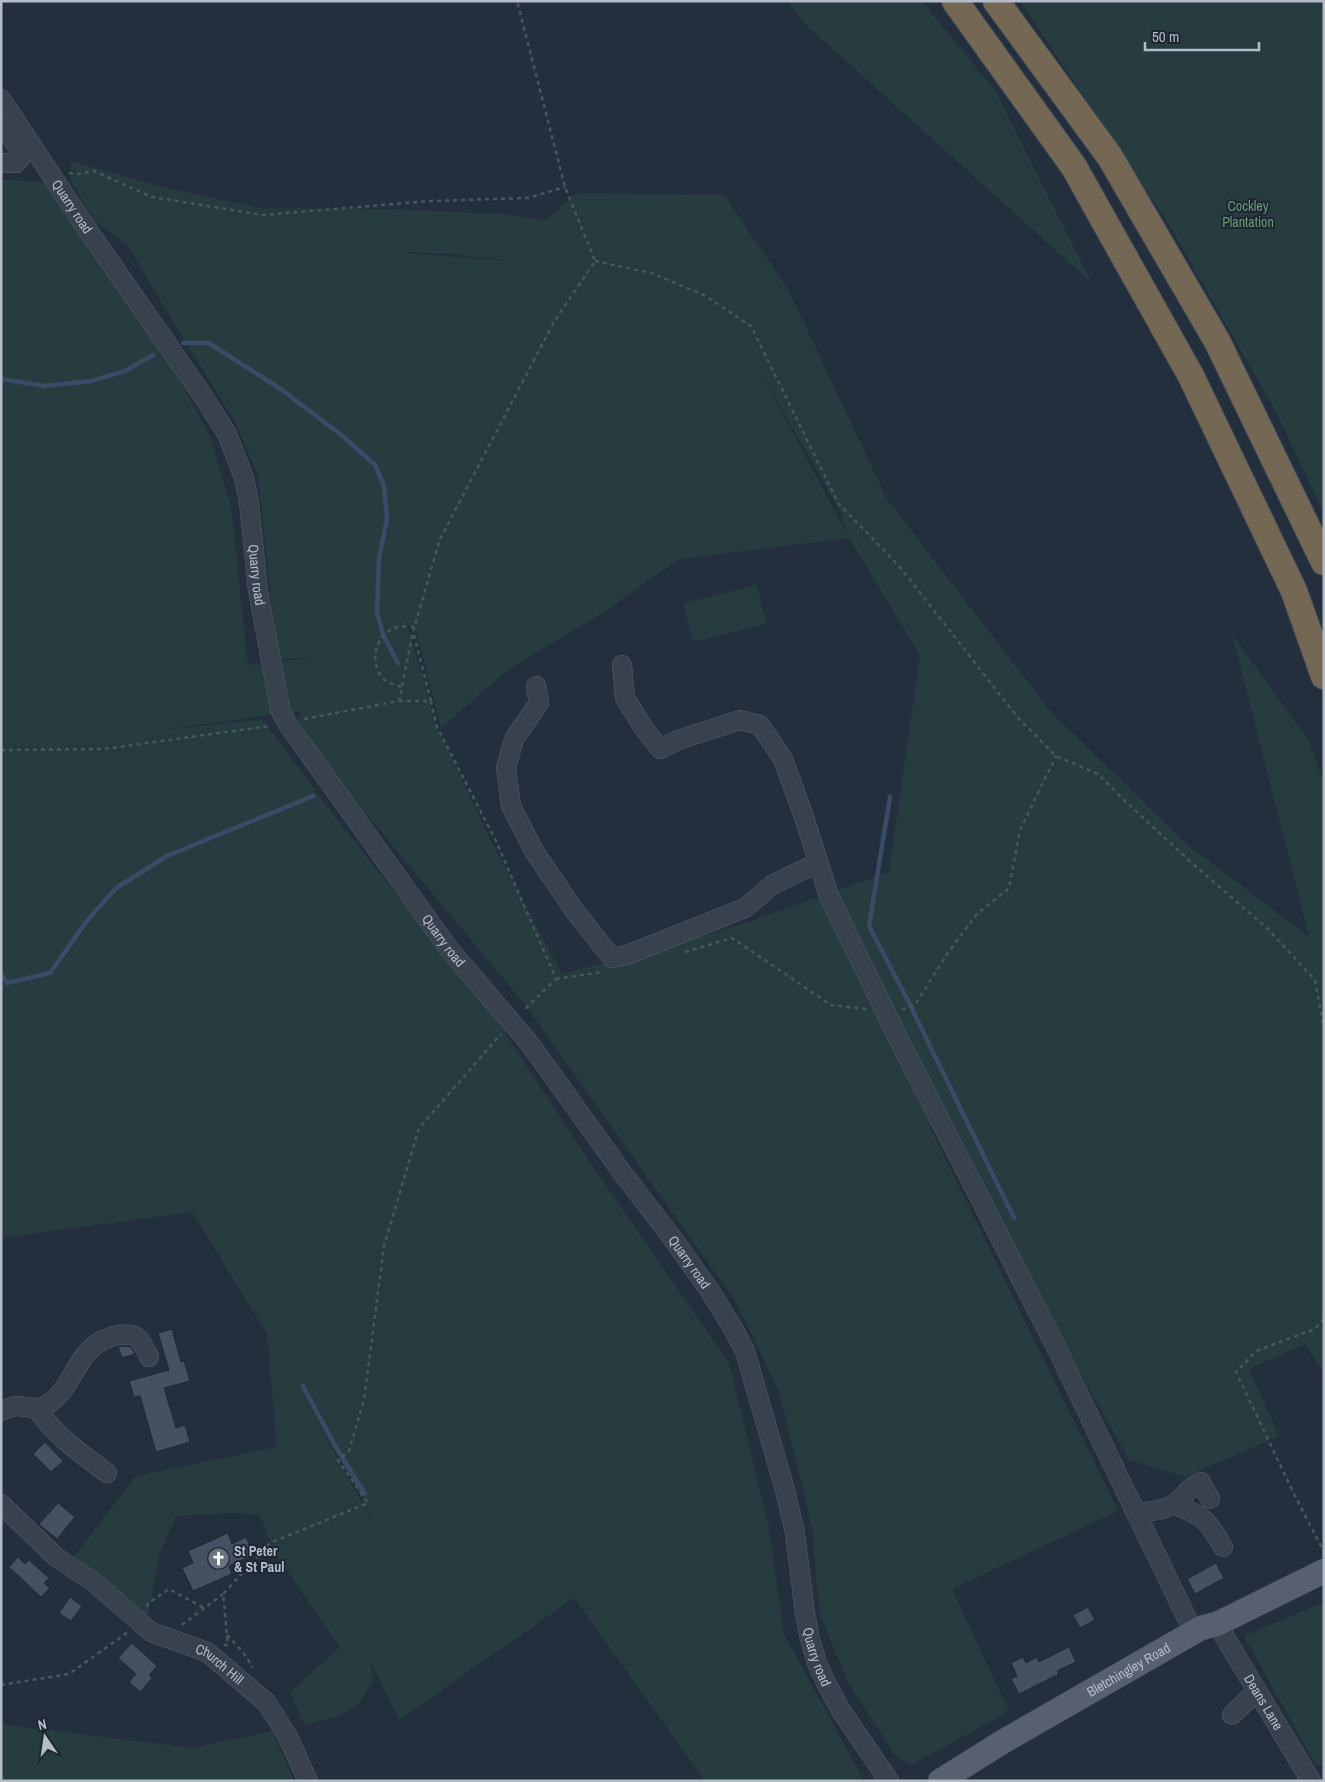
<svg xmlns="http://www.w3.org/2000/svg" width="1325" height="1782" viewBox="0 0 1325 1782" font-family="'Archivo Narrow',sans-serif">
<style>
.green{fill:#263c3f;fill-rule:evenodd}
.lines{fill:none;stroke-linecap:round;stroke-linejoin:round}
.stream{stroke:#394c67;stroke-width:4.5}
.building{fill:#455162;stroke:#1f2835}
.minor-casing{stroke:#565f6c;stroke-width:20}
.major-casing{stroke:#414a57;stroke-width:25}
.highway-casing{stroke:#434c59;stroke-width:28}
.path{stroke:#44595c;stroke-width:2.5;stroke-dasharray:4 4;stroke-linecap:butt}
.minor{stroke:#38414e;stroke-width:19}
.major{stroke:#56606e;stroke-width:24}
.highway{stroke:#746855;stroke-width:26}
.labels{text-anchor:middle;stroke-width:4;stroke-linejoin:round;paint-order:stroke}
.street-label{font-size:14px;fill:#b4bcc9;stroke:#1d2633}
.park-label{font-size:14px;fill:#6b9a76;stroke:#1d2633}
.poi-label{font-size:14px;font-weight:bold;fill:#b4bcc9;stroke:#1d2633;text-anchor:start}
</style>
<rect width="100%" height="100%" fill="#242f3e"/>
<!-- green -->
<path class="green" d="M788,1H922L996,92L1092,283L804,23Z
M1020,1H1324V513L1276,412L1168,223Z
M71,161L163,187L261,208L390,209L501,214L547,220L576,193L724,195L788,289L887,499L1051,712L1188,845L1309,937L1232,634L1309,741L1324,785V1373L1305,1344L1249,1369L1279,1436L1185,1477L1129,1460L961,1158L928,1123L1118,1511L952,1589L1009,1711L911,1765L895,1755L848,1683L819,1612L812,1528L780,1394L736,1302L523,1002L338,780L298,720L300,711L162,730L262,719L335,817L493,1015L594,1168L729,1363L768,1523L784,1634L861,1775L862,1781H705L574,1598L399,1720L370,1660L373,1681L358,1705L335,1717L304,1725L290,1692L340,1647L274,1552L260,1515L234,1513L176,1516L160,1552L148,1615L73,1558L136,1476L277,1447L267,1334L192,1212L1,1238V179L48,183L83,237L176,374L210,437L231,506L248,665L318,657L281,659L271,603L258,475L235,422L155,292L129,247L94,220L71,181ZM407,252L454,254L510,261L407,253ZM760,371L840,511L847,534ZM849,538L920,655L889,872L734,927L562,974L492,843L437,727L406,621L417,634L441,728L509,669L596,617L680,559ZM309,1405L372,1517V1518L351,1484Z
M757,585L766,624L693,642L683,603Z
M1324,1602V1765L1316,1766L1244,1636Z
M1,1724L192,1748L272,1731L294,1781H1Z"/>
<g class="lines">
<!-- stream -->
<path class="stream" d="M183,343H209L282,390L340,434L375,465L384,486L387,519L379,558L377,612L383,635L398,663
M1,379L45,386L91,381L125,371L153,355
M890,797L869,926L907,999L1014,1218
M1,974L7,983L50,973L86,922L116,888L167,856L313,796
M303,1386L334,1444L365,1494"/>
</g>
<!-- building -->
<path class="building" d="M172,1329L181,1362L184,1361L190,1381L164,1388L176,1428L185,1425L190,1442L156,1452L140,1396L134,1397L129,1381L169,1370L158,1333Z
M126,1346L131,1347L135,1354L122,1358L118,1347Z
M45,1442L63,1461L51,1472L33,1454Z
M58,1503L75,1517L57,1539L39,1524Z
M228,1533L232,1544L246,1537L254,1555L229,1566L232,1574L193,1591L182,1568L193,1563L188,1551Z
M18,1557L25,1564L29,1560L49,1578L44,1583L50,1588L41,1597L9,1567Z
M1216,1563L1224,1578L1195,1594L1187,1579Z
M70,1597L82,1606L71,1621L59,1613Z
M1088,1607L1095,1620L1080,1628L1073,1615Z
M132,1643L157,1666L149,1675L152,1678L140,1692L129,1682L136,1674L118,1658Z
M1069,1647L1076,1662L1057,1671L1059,1674L1019,1694L1011,1679L1017,1676L1011,1663L1023,1657L1026,1663L1037,1657L1039,1662Z"/>
<g class="lines">
<defs>
<g id="minor">
<path id="s1" d="M1,99L83,223L203,396L227,434L244,478L249,502L258,591L280,709L287,723L449,949L530,1044L621,1171L673,1239L710,1291L734,1330L745,1351L785,1490L795,1533L805,1613L810,1639L817,1663L826,1683L842,1712L889,1781"/>
<path d="M1,163H16L21,157L19,149L7,131"/>
<path d="M622,665L625,698L643,727L660,749L678,740L740,720L760,725L783,759L804,817L829,896L901,1044L1056,1347L1194,1633"/>
<path d="M536,686L539,703L514,739L506,768L511,806L534,851L574,910L612,958L627,955L745,908L772,885L807,868L819,865"/>
<path d="M37,1409C56,1436 81,1454 107,1473"/>
<path d="M1,1411C6,1409 11,1407 16,1406C27,1406 36,1411 46,1405C77,1389 74,1342 119,1335C139,1332 141,1341 149,1357"/>
<path id="s2" d="M1,1504L56,1557L95,1583L151,1632L207,1652L266,1702L287,1735L308,1781"/>
<path d="M1174,1504C1203,1517 1207,1518 1223,1547"/>
<path d="M1136,1513C1150,1511 1168,1511 1179,1500C1189,1491 1187,1489 1201,1482L1210,1499"/>
<path id="s3" d="M1217,1624L1311,1781"/>
<path d="M1232,1715L1257,1691"/>
</g>
<g id="major">
<path id="s4" d="M940,1781L1004,1741L1201,1628L1217,1624L1324,1571"/>
</g>
<path id="highway" d="M955,1L1074,167L1191,376L1294,591L1324,676
M996,1L1110,157L1217,341L1324,562"/>
</defs>
<!-- minor casing -->
<use href="#minor" class="minor-casing"/>
<!-- major casing -->
<use href="#major" class="major-casing"/>
<!-- highway casing -->
<use href="#highway" class="highway-casing"/>
<!-- path -->
<path class="path" d="M69,173L79,174L94,171L152,197L263,215L430,201L528,198L565,187
M595,261L651,273L704,295L751,326L838,503L899,566L1019,719L1056,756L1098,774L1124,800L1194,865L1267,928L1315,980L1324,1029
M414,635L431,701
M401,687C397,685 390,684 386,681C367,666 375,632 398,627C403,626 410,627 415,627
M399,701H431L437,727L496,841L556,979L524,1010
M304,719L399,701L413,632L440,539L554,322L595,261L565,187L517,1
M1,750L104,749L269,726
M685,952L732,938L831,1005L866,1009
M556,979L602,972
M902,1009L915,1005L947,954L976,915L1009,888L1020,830L1056,756
M1324,1319L1315,1329L1256,1351L1236,1372L1293,1492L1324,1552
M147,1607L148,1603L169,1589L204,1608
M182,1625L223,1594
M227,1635L243,1652L253,1668
M224,1645H228L223,1594L270,1543L368,1503L338,1460L349,1451L364,1400L384,1246L419,1128L501,1034
M1,1685L69,1674L128,1632"/>
<!-- minor -->
<use href="#minor" class="minor"/>
<!-- major -->
<use href="#major" class="major"/>
<!-- highway -->
<use href="#highway" class="highway"/>
</g>
<!-- icons -->
<defs>
<symbol id="church-disc" viewBox="-11 -11 22 22"><circle r="9.5" fill="#6b7280" stroke="#1d2633"/><path d="M-1.2-6h2.4v3.5h3.3v2.4h-3.3V6h-2.4V-.1h-3.3v-2.4h3.3Z" fill="#fff"/></symbol>
</defs>
<g fill-rule="evenodd">
<use href="#church-disc" x="206" y="1546" width="25" height="25"/>
</g>
<g class="labels">
<!-- street labels -->
<g class="street-label">
<text dy="5" stroke="none"><textPath href="#s1" startOffset="129">Quarry road</textPath></text>
<text dy="5" stroke="none"><textPath href="#s1" startOffset="549">Quarry road</textPath></text>
<text dy="5" stroke="none"><textPath href="#s1" startOffset="969">Quarry road</textPath></text>
<text dy="5" stroke="none"><textPath href="#s1" startOffset="1374">Quarry road</textPath></text>
<text dy="5" stroke="none"><textPath href="#s1" startOffset="1794">Quarry road</textPath></text>
<text dy="5" stroke="none"><textPath href="#s2" startOffset="274">Church Hill</textPath></text>
<text dy="5" stroke="none"><textPath href="#s4" startOffset="219">Bletchingley Road</textPath></text>
<text dy="5" stroke="none"><textPath href="#s3" startOffset="91">Deans Lane</textPath></text>
</g>
<!-- park labels -->
<g class="park-label">
<text x="1248" y="211">Cockley<tspan x="1248" dy="16">Plantation</tspan></text>
</g>
<!-- poi labels -->
<g class="poi-label">
<text x="234" y="1556">St Peter<tspan x="234" dy="16">&amp; St Paul</tspan></text>
</g>
</g>
<!-- border -->
<rect width="1325" height="1782" fill="none" stroke="#b4bcc9" stroke-width="5"/>
<!-- north arrow -->
<g transform="translate(45 1737) rotate(347)" stroke="#1d2633" stroke-width="4" paint-order="stroke">
<path d="M0-4L9 19L0 12L-9 19Z" fill="#b4bcc9"/>
<text y="-8" font-size="14" font-weight="bold" text-anchor="middle" fill="#b4bcc9">N</text>
</g>
<!-- scale -->
<path d="M1145 42v8h114v-8" fill="none" stroke="#b4bcc9" stroke-width="2.5"/>
<text x="1152" y="42" font-size="15" fill="#b4bcc9" stroke="#1d2633" stroke-width="4" paint-order="stroke">50 m</text>
</svg>
